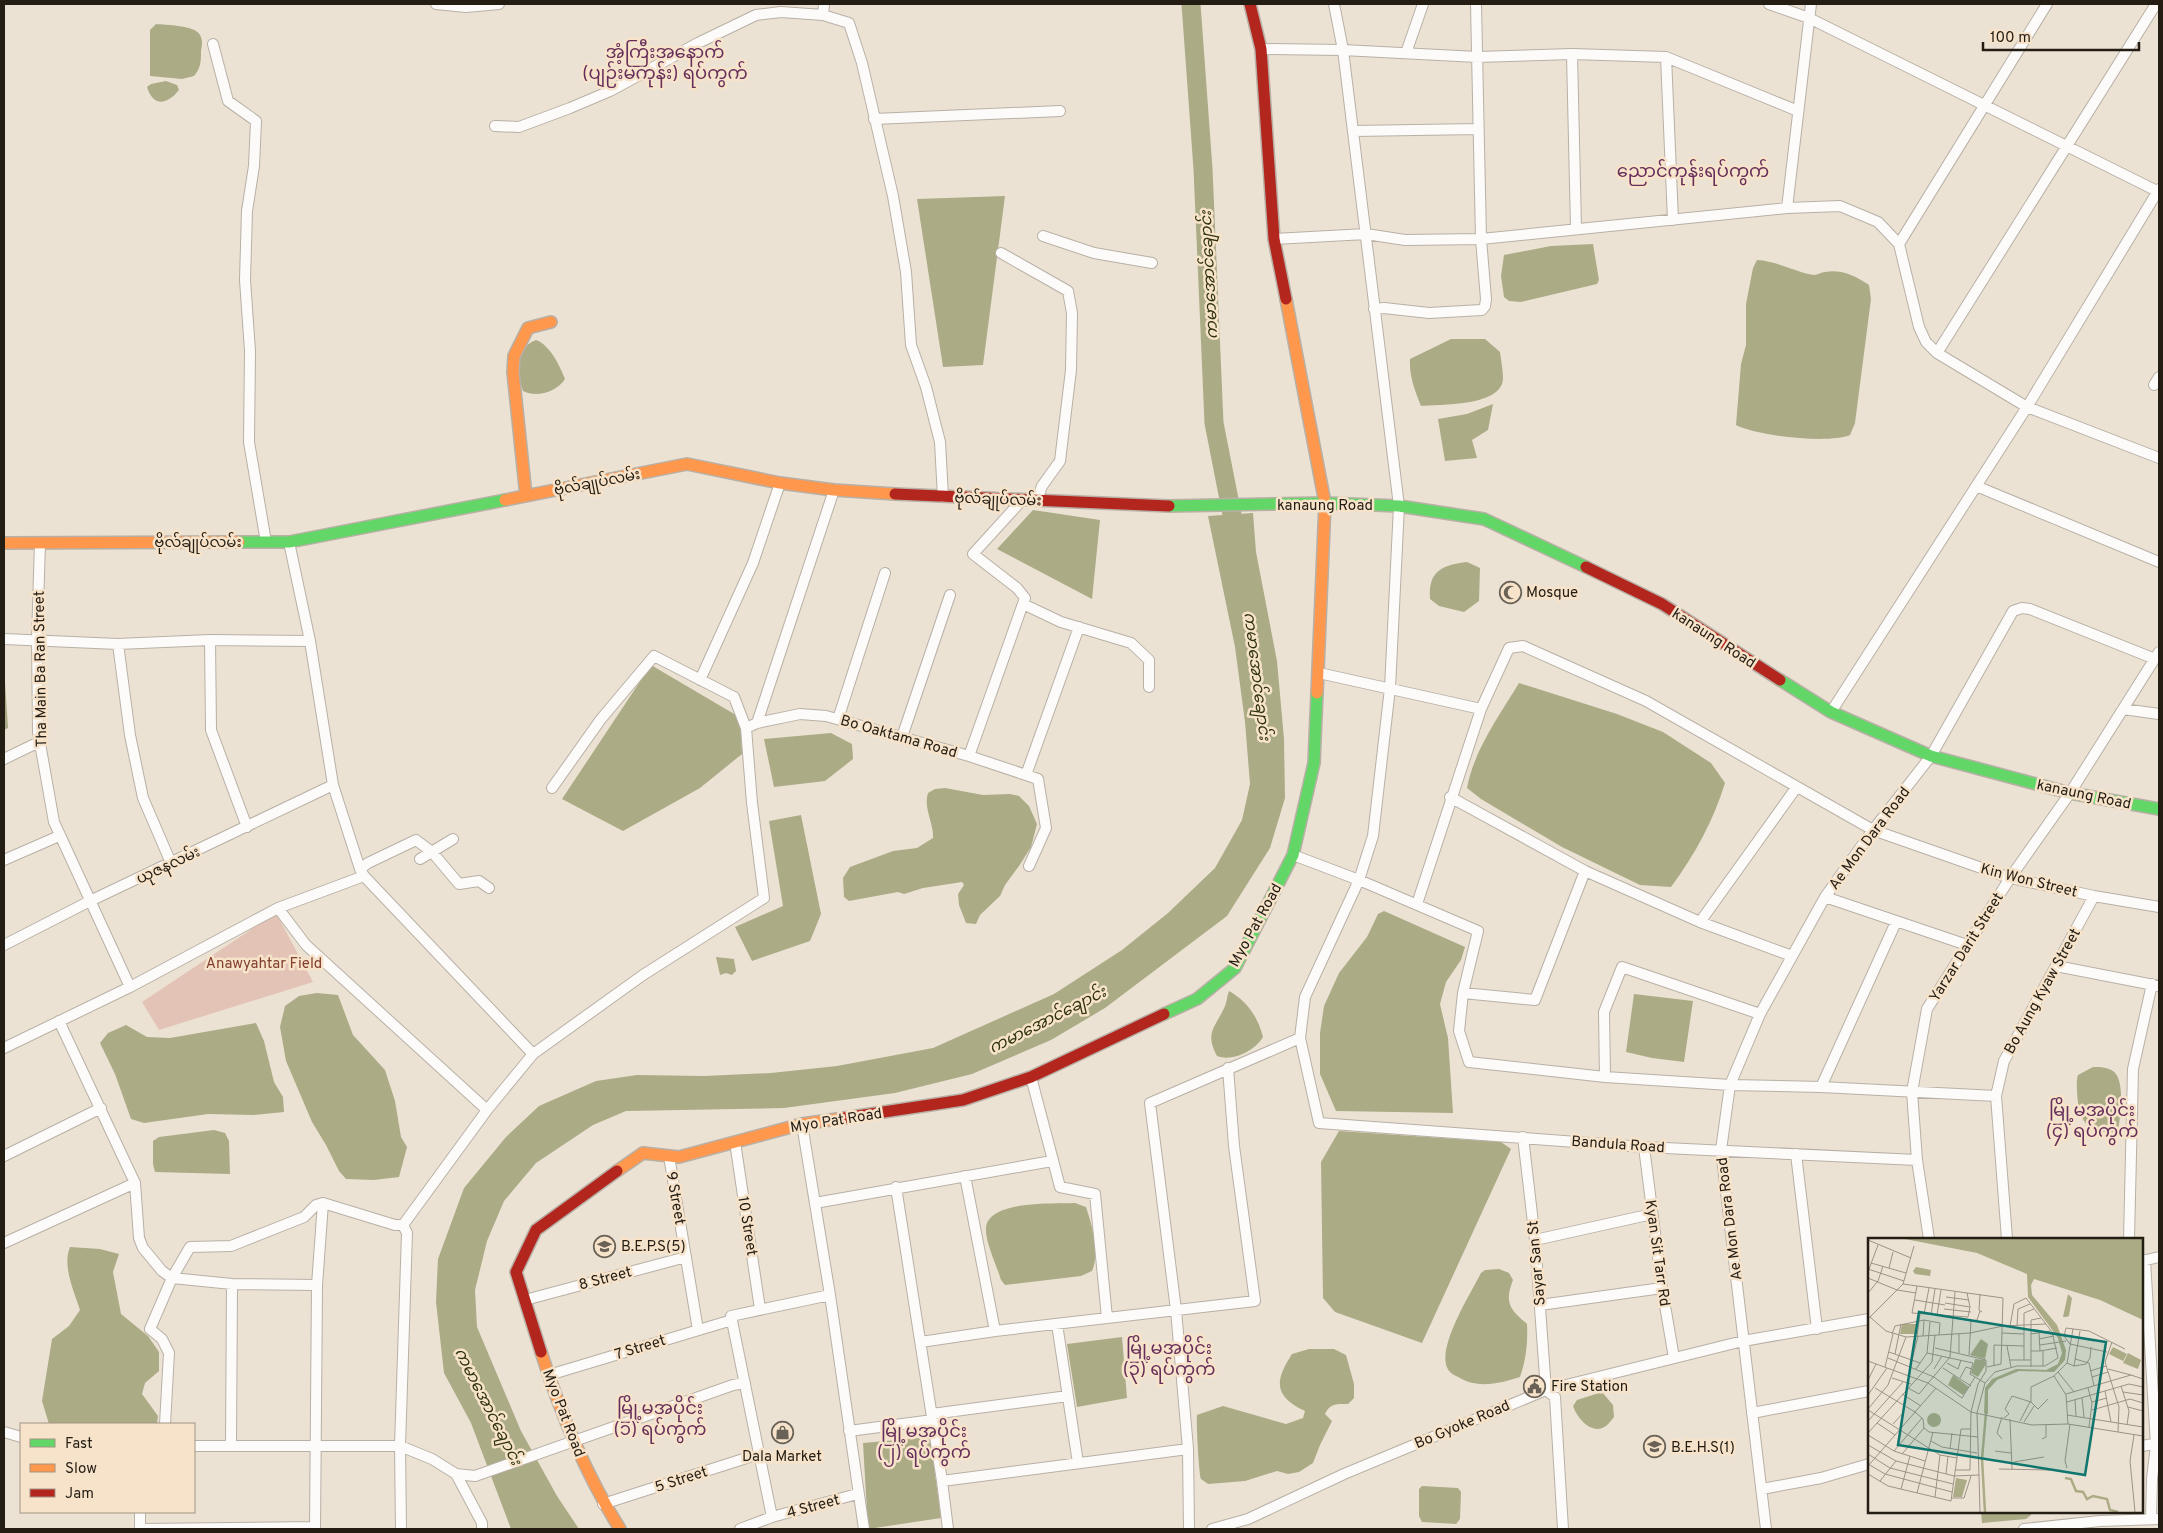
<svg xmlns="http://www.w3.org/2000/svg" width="2163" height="1533" viewBox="0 0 2163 1533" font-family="Overpass,'Noto Sans Myanmar',sans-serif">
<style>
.green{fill:#e3c3b6}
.water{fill:#abab86}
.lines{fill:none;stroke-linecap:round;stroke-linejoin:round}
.river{stroke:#abab86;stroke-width:19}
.street-casing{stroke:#b8b0a6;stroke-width:12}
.fast-casing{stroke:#b8b0a6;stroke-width:14}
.slow-casing{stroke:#b8b0a6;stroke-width:14}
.jam-casing{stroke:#b8b0a6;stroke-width:14}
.street{stroke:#fcfbf9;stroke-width:10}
.fast{stroke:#63d668;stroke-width:11}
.slow{stroke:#ff974d;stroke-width:11}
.jam{stroke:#b3261e;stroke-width:11}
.labels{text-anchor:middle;stroke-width:5;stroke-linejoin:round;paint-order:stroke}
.street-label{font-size:15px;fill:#241d14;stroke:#f6e3ca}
.poi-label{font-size:15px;fill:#241d14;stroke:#f6e3ca;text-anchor:start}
.park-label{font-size:15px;fill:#823e2d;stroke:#f6e3ca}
.water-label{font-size:16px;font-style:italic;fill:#2e320a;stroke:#f6e3ca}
.quarter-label{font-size:18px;fill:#662e5a;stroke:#f6e3ca}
.inset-river{fill:none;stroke:#abab86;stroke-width:2.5}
.inset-road{fill:none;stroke:#9c9387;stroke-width:1}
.view{fill:#0f766e;fill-opacity:0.15;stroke:#0f766e;stroke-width:2.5}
.inset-edge{fill:none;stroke:#241d14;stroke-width:2.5}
</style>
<rect width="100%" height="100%" fill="#ece2d4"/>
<!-- green -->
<path class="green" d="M276,913L313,982L159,1030L142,1002Z"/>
<!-- water -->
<path class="water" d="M156,24C166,25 195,25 200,35C203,40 202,46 201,51C201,61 201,68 194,76L182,79L150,76V30Z
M166,81L177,85L179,90C167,105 153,107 147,87L151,84Z
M1005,196L983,365L943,367L917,199Z
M1593,244L1599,280L1597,284L1521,302L1509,301L1504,297L1501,276L1504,255L1551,246Z
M1757,260C1777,261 1795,272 1814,275C1818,275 1821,272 1825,272C1841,269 1856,276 1869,285L1871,299L1855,423L1850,435C1829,444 1757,436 1736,425L1741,364L1746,345V304L1753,268Z
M1451,339H1485L1500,352C1501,360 1503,370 1503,379C1501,407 1440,404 1421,406C1415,391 1409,376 1410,359Z
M536,340C550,345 560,366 565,379C557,392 536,398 523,391C516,373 516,347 536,340Z
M1493,404L1488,430L1472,440L1477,458L1445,461L1438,419L1467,414Z
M1033,510L1100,520L1092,599L997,549Z
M1253,513L1256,552L1277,661L1284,739L1285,798L1270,848L1227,916L1105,1008L1051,1040L972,1074L895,1093L784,1108L626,1111L593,1125L536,1163L504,1201L487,1241L475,1290L477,1327L521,1431L557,1496L579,1529H511L471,1423L444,1373L436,1302L438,1259L464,1188L506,1137L539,1106L596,1081L637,1075L704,1076L771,1073L837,1066L933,1048L1054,994L1122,950L1168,913L1215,868L1242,820L1250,784L1245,722L1235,647L1208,516Z
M1467,562L1480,568L1479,601L1464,612L1439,606L1430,599C1428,571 1442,565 1467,562Z
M651,665L741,718L742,754L700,788L623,831L562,799Z
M4,666L8,728L4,730Z
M1519,683L1617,714L1663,732L1711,763L1725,783C1713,822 1695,854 1671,887L1640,885L1562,847L1481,799L1467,788C1474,750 1499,716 1519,683Z
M831,733L852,744L853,759L825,781L774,787L764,739Z
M945,788L983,795L1010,794L1019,796L1029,806L1037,824L1031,847L1019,866L1005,885L1000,896L980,915L976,924L966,923L959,905L958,894L964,885L962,882L923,888L904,894L898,892L849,901L844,897L843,878L850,867L893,851L917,848L933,838C934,823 923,808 928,793L935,789Z
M801,815L821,914L810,941L752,961L735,927L783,906L769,821Z
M1384,911L1465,947L1461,960L1446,982L1440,1004L1448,1038L1453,1113L1336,1111L1320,1074V1033L1324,1006L1339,973L1367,937L1378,914Z
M716,957L734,959L736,971L732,975L726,973L720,975Z
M1229,991C1247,1001 1258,1017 1263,1037C1255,1051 1232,1062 1217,1056C1204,1032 1216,1027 1225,1006C1227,1001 1227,996 1229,991Z
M317,993L338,995L353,1035L385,1070L395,1101L401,1137L407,1147L399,1177L374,1180L346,1179L339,1171L326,1145L312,1122L286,1061L280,1027L285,1006L299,996Z
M1634,994L1693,1001L1684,1062L1652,1058L1626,1052Z
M256,1023L264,1041L274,1082L283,1097L284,1112L253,1115L208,1114L144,1123L131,1119L115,1074L100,1043L108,1033L126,1025L147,1037L170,1038Z
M2093,1067C2100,1067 2111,1067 2116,1074C2124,1085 2121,1116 2118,1129L2113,1132H2095C2080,1121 2078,1109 2077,1091C2077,1085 2076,1081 2078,1075Z
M214,1130L225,1133L229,1141L230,1174L155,1172L153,1164V1141L159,1137Z
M1339,1131L1501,1142L1511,1149L1422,1343L1335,1312L1323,1298L1321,1162Z
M1075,1203L1086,1207C1092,1225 1100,1253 1092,1271L1081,1276L1005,1285L1001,1280C997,1266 985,1242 986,1228C988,1200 1054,1204 1075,1203Z
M70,1247L100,1249L119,1254L113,1272L121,1314L148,1336L159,1352V1371L145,1383L142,1394L158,1416L157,1424H49L42,1401L52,1339L69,1326L80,1310C74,1291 62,1266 70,1247Z
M1499,1269L1509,1273L1513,1280C1504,1303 1510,1309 1527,1324C1528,1342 1526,1360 1520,1377C1502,1383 1478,1389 1460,1378C1457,1376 1453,1375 1450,1372C1432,1354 1471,1293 1481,1273L1485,1270Z
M1122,1337L1127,1398L1077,1407L1067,1344Z
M1309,1349H1334L1346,1355L1354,1384V1398L1348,1404C1337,1404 1330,1403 1325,1414L1332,1421L1320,1445L1313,1463L1299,1472L1288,1474L1277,1471L1245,1481L1208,1484C1206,1482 1203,1481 1201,1479C1199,1475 1196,1422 1197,1415L1223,1406L1286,1424L1303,1418L1305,1411C1274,1396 1274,1382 1292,1354Z
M1602,1392L1613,1405L1614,1417C1612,1419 1609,1424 1606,1426C1592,1436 1577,1418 1573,1406L1577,1400Z
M930,1437L941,1518L868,1529L863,1443Z
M1422,1486L1458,1488L1461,1492L1460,1519L1456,1524L1422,1522L1419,1516V1489Z
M1981,1512H2031V1515L2026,1519L1982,1523Z"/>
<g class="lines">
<!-- river -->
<path class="river" d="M1191,4L1203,169L1214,423L1237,540"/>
<defs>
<path id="street" d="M436,4L466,7L499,4
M824,4L823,15L849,23L862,63L893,196L906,272L911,345L926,387L940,442L943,497
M1334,4L1343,50L1399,506L1390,688L1373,836L1359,880L1305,997L1300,1038L1319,1123L1644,1147L1917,1160
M1769,4L1809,18L2159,192
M213,44L228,101L256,121L254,166L247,211L245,280L250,351L249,442L266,542
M1261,49L1343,50L1477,57L1572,54L1666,57L1798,111
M1406,53L1423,4
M1572,54L1576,228
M1666,57L1673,220
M874,119L1060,111
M495,126L519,127L570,108L610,91L698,43L756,15L781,12L823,15
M1353,131L1478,129
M1787,208L1811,4
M1043,236L1094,253L1152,263
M1274,239L1366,234L1405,240L1481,239L1787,208L1840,206L1878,222L1899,244L1919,327L1926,342L1937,353L2027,407L2159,458
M1899,244L2047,4
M1001,253L1068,291L1072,313L1071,370L1060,461L1042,486L1037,500
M1374,309L1384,308L1429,313L1482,310L1485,306L1486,299L1481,239L1476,4
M1937,353L2156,4
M2154,385L2159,377
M1976,486L2159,562
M289,542L310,641L333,785L360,869L364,876L533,1054
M40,543L37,639L38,732L54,822L130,987
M1023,604L1061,622L1131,643L1149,660V687
M4,639L118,644L210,640L310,641
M210,640L211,730L247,827
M118,644L130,735L143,798L171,863
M1319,673L1481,709
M700,680L753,563L780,483
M2123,709L2159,714
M1831,712L2027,407L2159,189
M838,719L885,573
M757,723L834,490
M902,737L950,595
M969,756L1038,779L1046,828L1029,866
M4,759L39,742
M1026,775L1079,627
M552,788L601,719L654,656L734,697L746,728
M1450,797L1585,871L1700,922L1792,956
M1293,855L1359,880L1478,931L1463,993L1459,1031L1469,1062L1605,1077L1730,1085L1821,1087L1996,1096
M420,859L453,839
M4,860L59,836
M360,869L368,863L416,840L432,852L459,884L479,881L489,888
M1825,897L1967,945
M1417,904L1481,709L1509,648L1523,646L1646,701L1873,830L2010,878L2094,896L2159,907
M278,908L306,945L487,1110
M1700,922L1796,788
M4,945L90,901L333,785
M2056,966L2159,986
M1463,993L1535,1000L1585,871
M59,1021L135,1183L139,1238L143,1248L162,1271L172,1278L232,1284L317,1285
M4,1048L130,987L278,908L364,876
M1031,1077L1060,1187L1095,1194L1107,1318
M1605,1077L1604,1012L1622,967L1760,1014
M1821,1087L1896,922
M802,1124L830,1295L864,1529
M1523,1137L1535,1240L1546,1390L1555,1397L1563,1529
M735,1142L760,1309
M1644,1147L1662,1288L1674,1358
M1796,1154L1817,1329
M4,1156L101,1108
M669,1156L698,1330
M965,1176L995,1331
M896,1187L942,1481L948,1529
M815,1203L1052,1161
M403,1225L487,1110L533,1054L643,975L764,898L752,803L746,728L757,723L800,714L826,716L969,756L1025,598L1017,588L973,554L1023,499
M1929,1239L1917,1160L1912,1092L1927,1009L2010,878L2070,793L2159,652
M2007,1239L1996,1096L2004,1061L2094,896
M2129,1239L2133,1069L2152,984
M1535,1240L1652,1214
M4,1243L135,1183
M2145,1260L2156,1445L2152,1479L2151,1519
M2142,1261L2159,1257
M525,1300L686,1257
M1540,1305L1662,1288
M1057,1324L1078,1463
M921,1342L995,1331L1255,1301L1234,1146L1228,1068
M549,1375L732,1320
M1752,1413L1869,1391
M932,1414L1068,1396
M165,1424L169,1353L162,1339L150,1329L172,1278L190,1247L231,1246L304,1217L316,1205L323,1203L395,1225H403L407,1233L400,1446L401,1529
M849,1431L933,1420
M4,1432L21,1437
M231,1445L232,1284
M194,1446H400L432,1459L456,1474L482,1523V1529
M2142,1446L2159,1443
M456,1474L475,1476L733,1385L745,1383
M942,1481L1188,1449
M1762,1489L1821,1478L1869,1464
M603,1504L759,1454
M772,1517L731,1316L830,1295
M140,1529L315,1527
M140,1529V1512
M315,1529L317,1285L323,1203
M740,1529L772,1517L857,1494
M1189,1529L1188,1449L1176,1310L1150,1103L1300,1038
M1212,1529L1248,1519L1344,1474L1546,1390L1743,1341L1869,1319
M1766,1529L1721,1150L1730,1085L1760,1014L1825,897L1873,830L1931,756L2013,611L2022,608L2030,609L2155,659
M2024,1529L2100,1521L2159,1519"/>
<path id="fast" d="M1169,506L1325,503L1399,506L1484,519L1586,567
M239,542H289L505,500
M1780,680L1831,712L1931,756L2070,793L2159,809
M1164,1014L1197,999L1235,968L1293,855L1314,763L1317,693"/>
<path id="slow" d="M1286,299L1325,503L1317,693
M526,496L513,372L514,356L528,328L551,322
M505,500L687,464L780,483L834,490L895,494
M4,543L239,542
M617,1171L643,1153L679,1157L802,1124L844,1118
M541,1352C561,1415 585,1473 620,1529"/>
<path id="jam" d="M1250,4L1261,49L1274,239L1286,299
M895,494L1169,506
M1586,567L1662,604L1780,680
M844,1118L963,1100L1031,1077L1164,1014
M541,1352L516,1272L536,1230L617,1171"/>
</defs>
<!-- street casing -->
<use href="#street" class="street-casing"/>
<!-- fast casing -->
<use href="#fast" class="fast-casing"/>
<!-- slow casing -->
<use href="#slow" class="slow-casing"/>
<!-- jam casing -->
<use href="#jam" class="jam-casing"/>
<!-- street -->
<use href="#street" class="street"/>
<!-- fast -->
<use href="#fast" class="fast"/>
<!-- slow -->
<use href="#slow" class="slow"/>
<!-- jam -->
<use href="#jam" class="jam"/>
</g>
<!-- icons -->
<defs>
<symbol id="mosque-ring" viewBox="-11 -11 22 22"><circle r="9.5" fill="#f6e3ca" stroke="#6a6257" stroke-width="1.5"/><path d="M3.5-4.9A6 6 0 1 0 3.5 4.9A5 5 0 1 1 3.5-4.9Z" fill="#6a6257"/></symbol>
<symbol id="school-ring" viewBox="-11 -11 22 22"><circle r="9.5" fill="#f6e3ca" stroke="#6a6257" stroke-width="1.5"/><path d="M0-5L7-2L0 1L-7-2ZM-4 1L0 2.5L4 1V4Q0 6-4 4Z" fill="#6a6257"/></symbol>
<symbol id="civic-ring" viewBox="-11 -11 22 22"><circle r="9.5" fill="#f6e3ca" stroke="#6a6257" stroke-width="1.5"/><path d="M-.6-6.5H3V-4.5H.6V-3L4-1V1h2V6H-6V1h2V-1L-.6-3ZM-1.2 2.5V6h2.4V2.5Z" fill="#6a6257"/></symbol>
<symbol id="shop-ring" viewBox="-11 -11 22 22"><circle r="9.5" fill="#f6e3ca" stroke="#6a6257" stroke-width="1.5"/><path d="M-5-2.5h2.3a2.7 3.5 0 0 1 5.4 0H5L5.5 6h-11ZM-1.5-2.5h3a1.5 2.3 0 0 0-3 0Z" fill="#6a6257"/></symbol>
</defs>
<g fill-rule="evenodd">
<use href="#mosque-ring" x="1498" y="580" width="25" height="25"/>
<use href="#school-ring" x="592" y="1234" width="25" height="25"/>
<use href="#civic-ring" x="1522" y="1374" width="25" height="25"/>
<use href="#shop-ring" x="770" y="1420" width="25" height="25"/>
<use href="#school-ring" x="1642" y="1434" width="25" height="25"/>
</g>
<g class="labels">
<!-- street labels -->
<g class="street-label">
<text transform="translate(597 482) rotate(-11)" y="5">ဗိုလ်ချုပ်လမ်း</text>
<text transform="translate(998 499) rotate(2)" y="5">ဗိုလ်ချုပ်လမ်း</text>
<text x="1325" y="510">kanaung Road</text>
<text x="198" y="547">ဗိုလ်ချုပ်လမ်း</text>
<text transform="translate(1714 638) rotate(33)" y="5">kanaung Road</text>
<text transform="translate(40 669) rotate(-91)" y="5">Tha Main Ba Ran Street</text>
<text transform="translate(899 736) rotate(16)" y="5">Bo Oaktama Road</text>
<text transform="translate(2084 794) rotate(12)" y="5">kanaung Road</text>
<text transform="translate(1869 838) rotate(-53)" y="5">Ae Mon Dara Road</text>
<text transform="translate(168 865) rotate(-25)" y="5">ယုဇနလမ်း</text>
<text transform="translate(2029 880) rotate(14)" y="5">Kin Won Street</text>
<text transform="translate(1255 925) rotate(-61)" y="5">Myo Pat Road</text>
<text transform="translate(1966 947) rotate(-58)" y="5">Yarzar Darit Street</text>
<text transform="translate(2042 991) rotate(-61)" y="5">Bo Aung Kyaw Street</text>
<text transform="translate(836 1120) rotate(-9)" y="5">Myo Pat Road</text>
<text transform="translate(1618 1144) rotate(4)" y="5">Bandula Road</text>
<text transform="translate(676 1198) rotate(80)" y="5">9 Street</text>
<text transform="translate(1729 1219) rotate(-97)" y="5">Ae Mon Dara Road</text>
<text transform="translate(748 1226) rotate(81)" y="5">10 Street</text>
<text transform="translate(1658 1253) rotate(82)" y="5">Kyan Sit Tarr Rd</text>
<text transform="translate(1536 1263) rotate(-95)" y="5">Sayar San St</text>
<text transform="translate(605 1278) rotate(-15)" y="5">8 Street</text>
<text transform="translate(640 1347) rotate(-17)" y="5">7 Street</text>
<text transform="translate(564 1413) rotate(69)" y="5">Myo Pat Road</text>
<text transform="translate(1462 1424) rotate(-23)" y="5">Bo Gyoke Road</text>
<text transform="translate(681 1479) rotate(-18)" y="5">5 Street</text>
<text transform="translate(813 1506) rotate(-15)" y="5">4 Street</text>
</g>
<!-- poi labels -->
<g class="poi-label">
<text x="1526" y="597">Mosque</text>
<text x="621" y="1251">B.E.P.S(5)</text>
<text x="1551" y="1391">Fire Station</text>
<text x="1671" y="1452">B.E.H.S(1)</text>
<text x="782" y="1461" text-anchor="middle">Dala Market</text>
</g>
<!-- park labels -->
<g class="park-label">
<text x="264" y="968">Anawyahtar Field</text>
</g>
<!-- water labels -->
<g class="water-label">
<text transform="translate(1208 275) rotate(-93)" y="6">ကမာအောင်ချောင်း</text>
<text transform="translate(1258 676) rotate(83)" y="6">ကမာအောင်ချောင်း</text>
<text transform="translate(1047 1019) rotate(-27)" y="6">ကမာအောင်ချောင်း</text>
<text transform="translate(489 1406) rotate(63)" y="6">ကမာအောင်ချောင်း</text>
</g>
<!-- quarter labels -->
<g class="quarter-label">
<text x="665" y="58">အံ့ကြီးအနောက်<tspan x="665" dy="21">(ပျဉ်းမကုန်း) ရပ်ကွက်</tspan></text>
<text x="1693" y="177">ညောင်ကုန်းရပ်ကွက်</text>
<text x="2092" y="1116">မြို့မအပိုင်း<tspan x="2092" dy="21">(၄) ရပ်ကွက်</tspan></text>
<text x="1169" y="1354">မြို့မအပိုင်း<tspan x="1169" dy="21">(၃) ရပ်ကွက်</tspan></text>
<text x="660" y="1414">မြို့မအပိုင်း<tspan x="660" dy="21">(၁) ရပ်ကွက်</tspan></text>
<text x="924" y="1437">မြို့မအပိုင်း<tspan x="924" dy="21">(၂) ရပ်ကွက်</tspan></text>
</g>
</g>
<!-- overview -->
<g transform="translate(1868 1238)">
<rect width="275" height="275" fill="#ece2d4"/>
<path d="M37,1H275V82L232,62L166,41L163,47L164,57L189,87L198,112L197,122L186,134L151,133L129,142L120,152V176L116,175L117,150L124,141L148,131L178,132L190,126L194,115L190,100L160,59L159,36L109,15ZM48,29L63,32L62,38L47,36L45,33ZM200,56L204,60L201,78L198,79H195ZM34,86H48L47,96H32ZM113,101L120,106L117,121L102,117ZM245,109L259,116L255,123L241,116ZM260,115L273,122L270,131L255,125ZM107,121L117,122L118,126L110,139L103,135ZM85,137L101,149L95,157L80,147ZM59 182a7 7 0 1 1 14 0a7 7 0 1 1-14 0ZM88,240L99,242L94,259H85Z" fill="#abab86"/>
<path class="inset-river" d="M197,240L203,241L208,253L215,254L219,261L225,258L239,261L242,272L250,274M117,274L114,221L118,175"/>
<path class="inset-road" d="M0,2L43,20M3,25L38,35M21,30L25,14M0,31L36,43M1,31L10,7M0,40L29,52L48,55M35,46L135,60L133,126L119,129M49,48L44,75L100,79L102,69L99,55M0,55L10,43L15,28M112,56L111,72L114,74M78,59L101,62M47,62L77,67M77,65L102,69M76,71L103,74M56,76L61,50M63,77L67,51M69,77L73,52M2,79L18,93L38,99L102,95L135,88L178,86M0,81L35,46L46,8M56,82L72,85L71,97M149,88L150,71L162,66M205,91L199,125L206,128L218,126L222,120L223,109M134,95L156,96M24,96L27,88L56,82L55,98M163,96L182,93M49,98L52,76M211,100L226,103M171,101L186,98M244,104L237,124L251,169L250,194M172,107L198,103M139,108L143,129M67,110L118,122V133L110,146L103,174L102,232H87M175,112V128M163,113H172L171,95M172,113L189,110M21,114L52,125M239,114L202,106L196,98L198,90L221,93L257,111M59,115L105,125L102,136L117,145M91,115V96M27,116L33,86M101,117L103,83L109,82L112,73M20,120L66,139L94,160L107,139M207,121L221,125L226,148M44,122L50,98M142,122H163M156,122V75L166,71M0,123L60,145L103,174L164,187L200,186L275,198M79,125L90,131L93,122M126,128V107L156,108M206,128L212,93M17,129L25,96M163,129V82L173,80M75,130L103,148M48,131L59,115L62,84M66,131L74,118M240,131L263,137M222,133L238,128M190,134L206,154M186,138L198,157L200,186M224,139L240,134M24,140L43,146M92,140L98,129L104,131M0,142L8,126M253,148L261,173L259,187M7,150L47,174L55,181L56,190L61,194L110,199M40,150L51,156L82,119L87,54M220,150L224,165L221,189M237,153L243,184M255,154L275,157M34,156L53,168M198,156L263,137L275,141M0,157L19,130M214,160L216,179M207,162L208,178M163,164L170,171L180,161M199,164L261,146L275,149M224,164L239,160M260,169L275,173M0,171L20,147L38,99M0,172L72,217L89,220M224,172L262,161L275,165M199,177L275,189M136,180L141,176L137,171L144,158L163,164V149L186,138L199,125M142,181L144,231M0,183L35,144M152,183L162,164M156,184L166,168M9,185L27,197M25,186L36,174M0,195L64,124L67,97M0,197L26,213L57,223M266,197L262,223L267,274M134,201L129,195L134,179M174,201L178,199V187M63,203L74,209L109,215M0,207L28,223L86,238L111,237L109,175L117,145L127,134L149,128H177L190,120L184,94L158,60L146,66L142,88M82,211L84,195M26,213L54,180M127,213L143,215M0,216L22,230L85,246M34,216L56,190M146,224L176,219M0,226L17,236L84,254M0,228L68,150M199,230L197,223L202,186M131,231L182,232M0,236L20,248L83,263L93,191H102M78,236L80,218M111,237L112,274M12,243L28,223M33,251L42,218M49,255L65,194M67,259L72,217M83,260H96L103,238"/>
<path class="view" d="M51,74L238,104L217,237L30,207Z"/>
<rect width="275" height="275" class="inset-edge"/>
</g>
<!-- border -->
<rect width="2163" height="1533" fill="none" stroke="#241d14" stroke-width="10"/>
<!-- legend -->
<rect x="20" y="1423" width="175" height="90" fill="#f6e3ca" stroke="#a29481"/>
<rect x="30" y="1439" width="25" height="8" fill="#63d668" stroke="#a29481"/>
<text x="65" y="1448" font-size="15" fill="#241d14">Fast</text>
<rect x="30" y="1464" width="25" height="8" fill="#ff974d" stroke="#a29481"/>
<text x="65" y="1473" font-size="15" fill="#241d14">Slow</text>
<rect x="30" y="1489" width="25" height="8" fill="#b3261e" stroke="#a29481"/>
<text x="65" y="1498" font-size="15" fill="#241d14">Jam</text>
<!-- scale -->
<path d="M1983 42v8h156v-8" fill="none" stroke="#241d14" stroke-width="2.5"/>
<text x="1990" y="42" font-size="15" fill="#241d14" stroke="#f6e3ca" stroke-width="4" paint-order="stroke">100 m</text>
</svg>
